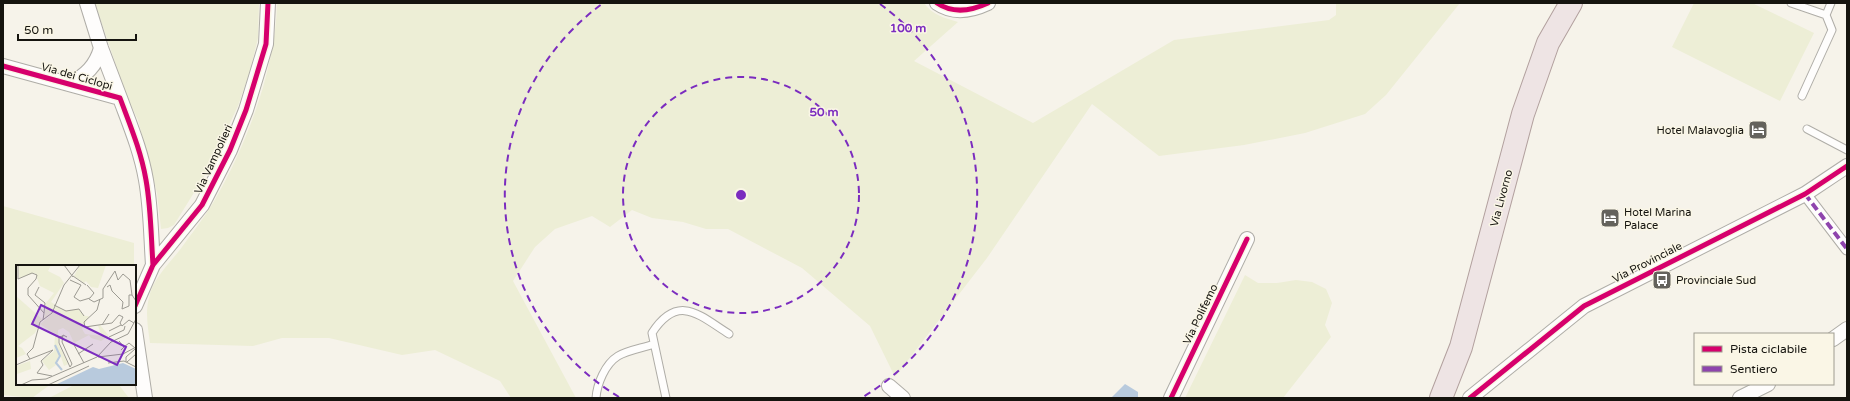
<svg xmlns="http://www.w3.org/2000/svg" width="1850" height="401" viewBox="0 0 1850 401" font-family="'Varela Round',sans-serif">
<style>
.green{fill:#edeed6}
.water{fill:#b8cadd}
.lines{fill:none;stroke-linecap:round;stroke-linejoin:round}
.service-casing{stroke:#afada7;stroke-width:9}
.pedestrian-casing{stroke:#afada7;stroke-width:13}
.minor-casing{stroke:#afada7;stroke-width:16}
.primary-casing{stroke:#b2a09e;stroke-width:24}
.service{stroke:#fefdfc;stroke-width:7}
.pedestrian{stroke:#fefdfc;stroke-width:11}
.minor{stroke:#fefdfc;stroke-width:14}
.primary{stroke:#eee4e4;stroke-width:22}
.quiet{stroke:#8e44ad;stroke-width:4;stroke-dasharray:8 4;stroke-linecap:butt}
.cycleway-casing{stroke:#faf6e6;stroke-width:8}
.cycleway{stroke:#d6006c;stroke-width:5}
.ring{fill:none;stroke:#7b2cbf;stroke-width:2;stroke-dasharray:7 5}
.labels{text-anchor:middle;stroke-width:3;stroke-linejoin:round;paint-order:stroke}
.street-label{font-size:11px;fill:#15140f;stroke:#faf6e6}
.poi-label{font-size:11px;fill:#15140f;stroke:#faf6e6;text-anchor:start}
.inset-river{fill:none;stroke:#b8cadd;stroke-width:2}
.inset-road{fill:none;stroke:#9c9a92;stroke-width:1}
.view{fill:#7b2cbf;fill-opacity:0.15;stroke:#7b2cbf;stroke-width:2}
.inset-edge{fill:none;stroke:#15140f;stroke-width:2}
.centre{fill:#7b2cbf;stroke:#faf6e6;stroke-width:2}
.ring-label{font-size:12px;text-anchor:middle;font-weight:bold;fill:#7b2cbf;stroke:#faf6e6;stroke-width:3;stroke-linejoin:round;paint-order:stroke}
</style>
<rect width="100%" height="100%" fill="#f6f3ea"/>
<!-- green -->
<path class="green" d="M95,3H259L258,38L250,71L238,106L208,170L174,225L168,228L161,229L157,193L138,120L126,95Z
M277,3H924C932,15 945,18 958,22L914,61L1033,123L1174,40L1329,20L1336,15V3H1460L1386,95L1365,114L1305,133L1244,145L1159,156L1092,104L987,258L895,377L870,326L802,268L728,229H706L683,222L652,218L632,210L610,227L592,216L555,229L535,247L513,281L576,398H511L500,381L435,350L402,355L329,338H282L253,346L150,343C148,328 145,312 149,298C152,279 171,262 182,247C192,233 204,218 213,203C246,147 276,68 277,3Z
M1694,3H1752L1814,33L1780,101L1672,47Z
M3,206L134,243V266H17V384H51L32,398L3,395Z
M1245,275L1258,283H1277L1296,280L1312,282L1326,289L1332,303L1325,325L1331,337L1283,398H1185Z
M76,384L119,385L129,398H49Z"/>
<!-- water -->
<path class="water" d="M1125,384L1138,392V398L1112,397Z"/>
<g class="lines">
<defs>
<path id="service" d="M1791,3L1826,15L1832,30L1802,96
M1826,15L1831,3
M1807,129L1847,150
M596,398C597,384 605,364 618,356C628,350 643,348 654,344
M666,398L652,333C678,293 699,315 729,334"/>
<path id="pedestrian" d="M1805,194L1847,249"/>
<path id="minor" d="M87,3L101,48L120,98
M937,3C953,14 971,11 988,3
M3,66L120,98C130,125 141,151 146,180C151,208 151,236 153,265
M70,84C86,75 96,66 101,48
M135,306L153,265L202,205L230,150L246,110L266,44L268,3
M135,330L145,398
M1833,339L1847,329
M889,386L903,398
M1171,398L1247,239
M1470,398L1584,306L1805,194L1847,166
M1740,398L1768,384"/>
<path id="primary" d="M1441,398L1461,347L1523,114L1548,43L1571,3"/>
</defs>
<!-- service casing -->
<use href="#service" class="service-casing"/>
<!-- pedestrian casing -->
<use href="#pedestrian" class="pedestrian-casing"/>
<!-- minor casing -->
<use href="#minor" class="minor-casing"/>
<!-- primary casing -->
<use href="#primary" class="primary-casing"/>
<!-- service -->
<use href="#service" class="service"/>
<!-- pedestrian -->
<use href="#pedestrian" class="pedestrian"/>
<!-- minor -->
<use href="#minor" class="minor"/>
<!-- primary -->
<use href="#primary" class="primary"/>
<!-- quiet -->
<path class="quiet" d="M1805,194L1847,249"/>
<defs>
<path id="cycleway" d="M937,3C953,14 971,11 988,3
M3,66L120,98C130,125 141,151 146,180C151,208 151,236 153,265
M135,306L153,265L202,205L230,150L246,110L266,44L268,3
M1171,398L1247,239
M1470,398L1584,306L1805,194L1847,166"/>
</defs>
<!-- cycleway casing -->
<use href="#cycleway" class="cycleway-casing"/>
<!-- cycleway -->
<use href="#cycleway" class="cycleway"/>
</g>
<!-- distance rings -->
<g class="ring">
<circle cx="741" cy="195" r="118"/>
<path d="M619 397A236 236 0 0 1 602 4M880 4A236 236 0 0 1 863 397"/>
</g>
<!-- icons -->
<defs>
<symbol id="hotel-square" viewBox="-11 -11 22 22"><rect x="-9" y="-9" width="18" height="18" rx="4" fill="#64625c" stroke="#faf6e6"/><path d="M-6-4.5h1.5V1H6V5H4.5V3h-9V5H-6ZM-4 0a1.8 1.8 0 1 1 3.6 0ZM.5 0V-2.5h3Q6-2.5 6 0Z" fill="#fff"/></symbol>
<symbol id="bus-square" viewBox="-11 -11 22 22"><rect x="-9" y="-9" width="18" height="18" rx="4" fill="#64625c" stroke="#faf6e6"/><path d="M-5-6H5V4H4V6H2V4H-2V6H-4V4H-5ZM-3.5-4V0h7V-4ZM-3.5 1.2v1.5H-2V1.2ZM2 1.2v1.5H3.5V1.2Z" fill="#fff"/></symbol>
</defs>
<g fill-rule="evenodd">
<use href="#hotel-square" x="1747" y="119" width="22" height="22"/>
<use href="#hotel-square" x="1599" y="207" width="22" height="22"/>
<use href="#bus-square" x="1651" y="269" width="22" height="22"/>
</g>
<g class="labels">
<!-- street labels -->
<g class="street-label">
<text transform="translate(77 76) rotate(16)" y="4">Via dei Ciclopi</text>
<text transform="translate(213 159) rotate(-65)" y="4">Via Vampolieri</text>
<text transform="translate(1501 198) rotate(-75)" y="4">Via Livorno</text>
<text transform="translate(1647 262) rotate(-27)" y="4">Via Provinciale</text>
<text transform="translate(1200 314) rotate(-64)" y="4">Via Polifemo</text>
</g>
<!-- poi labels -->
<g class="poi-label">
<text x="1744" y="134" text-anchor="end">Hotel Malavoglia</text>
<text x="1624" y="216">Hotel Marina<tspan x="1624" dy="13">Palace</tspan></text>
<text x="1676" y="284">Provinciale Sud</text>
</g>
</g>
<!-- overview -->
<g transform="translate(16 265)">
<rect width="120" height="120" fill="#f6f3ea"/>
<path d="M2,0H35L32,6L44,12L48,18L35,37L38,39L37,45L28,55L30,38L38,28L24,21L19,8L3,13ZM64,0H90L82,23L75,22L70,16L68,18L58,11ZM0,31L26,54L19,68L2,81L6,83L10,89L0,93ZM39,41L49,46L62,44L69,51H73L66,64L69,69L86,71L82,61L84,60L93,71L85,76L75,73L73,70L58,78L53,67L47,63L42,65V78L52,99L48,101L44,89L40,98L47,106L40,100L33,105L26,96L38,86L39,69L24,59L36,49ZM14,96L15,104L1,109L0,101Z" fill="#edeed6"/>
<path d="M107,98L120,104V120H39L77,102L83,104Z" fill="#b8cadd"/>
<path class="inset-river" d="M39,80L44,91L40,98L46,105"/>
<path class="inset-road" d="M2,0V14L16,8L21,10L20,14L12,23V30L28,48L27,55M48,0L57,12M57,11L70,20M54,15L65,20L58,32L64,36L74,33L78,28L71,20M23,22L19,30L29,38L28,48M91,22L94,20L96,26L107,37L106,44L113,41V30H116M73,34L78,37L87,33V24L99,6L102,15L107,9L114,15L116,30L120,36M84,34L81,45L68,57L69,62L96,58L103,50L107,52L104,58L106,61L113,55L118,58M38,40L50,46L63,44L68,51M86,60L93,49M93,66L105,60M47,71L43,72V78L54,102M51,72L47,70L46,77L56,99L54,102M93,72L108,65L109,61M103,76L108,82L105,85M57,78L68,98M108,82L113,78L119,83M62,89L77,79M82,92L107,89L120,82M14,94L37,85L25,96L27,100L21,108L36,111M110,97V92L119,84M111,97L120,89M92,98L108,96L120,102M0,100L14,94L11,89L17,83L24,57L36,48L48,20L64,0M5,120L16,115L30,114L81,92L95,77L112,69L120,54M32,120L73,101"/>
<path class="view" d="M25,40L110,82L101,100L16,59Z"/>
<rect width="120" height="120" class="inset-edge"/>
</g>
<circle cx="741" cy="195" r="6" class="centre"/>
<g class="ring-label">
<text x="908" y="32">100 m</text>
<text x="824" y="116">50 m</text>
</g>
<!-- border -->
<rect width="1850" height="401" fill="none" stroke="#15140f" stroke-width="8"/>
<!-- legend -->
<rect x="1694" y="333" width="140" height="52" fill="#faf6e6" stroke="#9e9c90"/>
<rect x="1702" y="346" width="20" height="6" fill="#d6006c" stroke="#9e9c90"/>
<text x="1730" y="353" font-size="12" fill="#15140f">Pista ciclabile</text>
<rect x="1702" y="366" width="20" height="6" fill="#8e44ad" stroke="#9e9c90"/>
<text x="1730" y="373" font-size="12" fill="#15140f">Sentiero</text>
<!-- scale -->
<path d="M18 34v6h118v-6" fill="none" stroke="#15140f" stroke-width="2"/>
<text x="24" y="34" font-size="12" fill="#15140f" stroke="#faf6e6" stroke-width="3" paint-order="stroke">50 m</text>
</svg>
